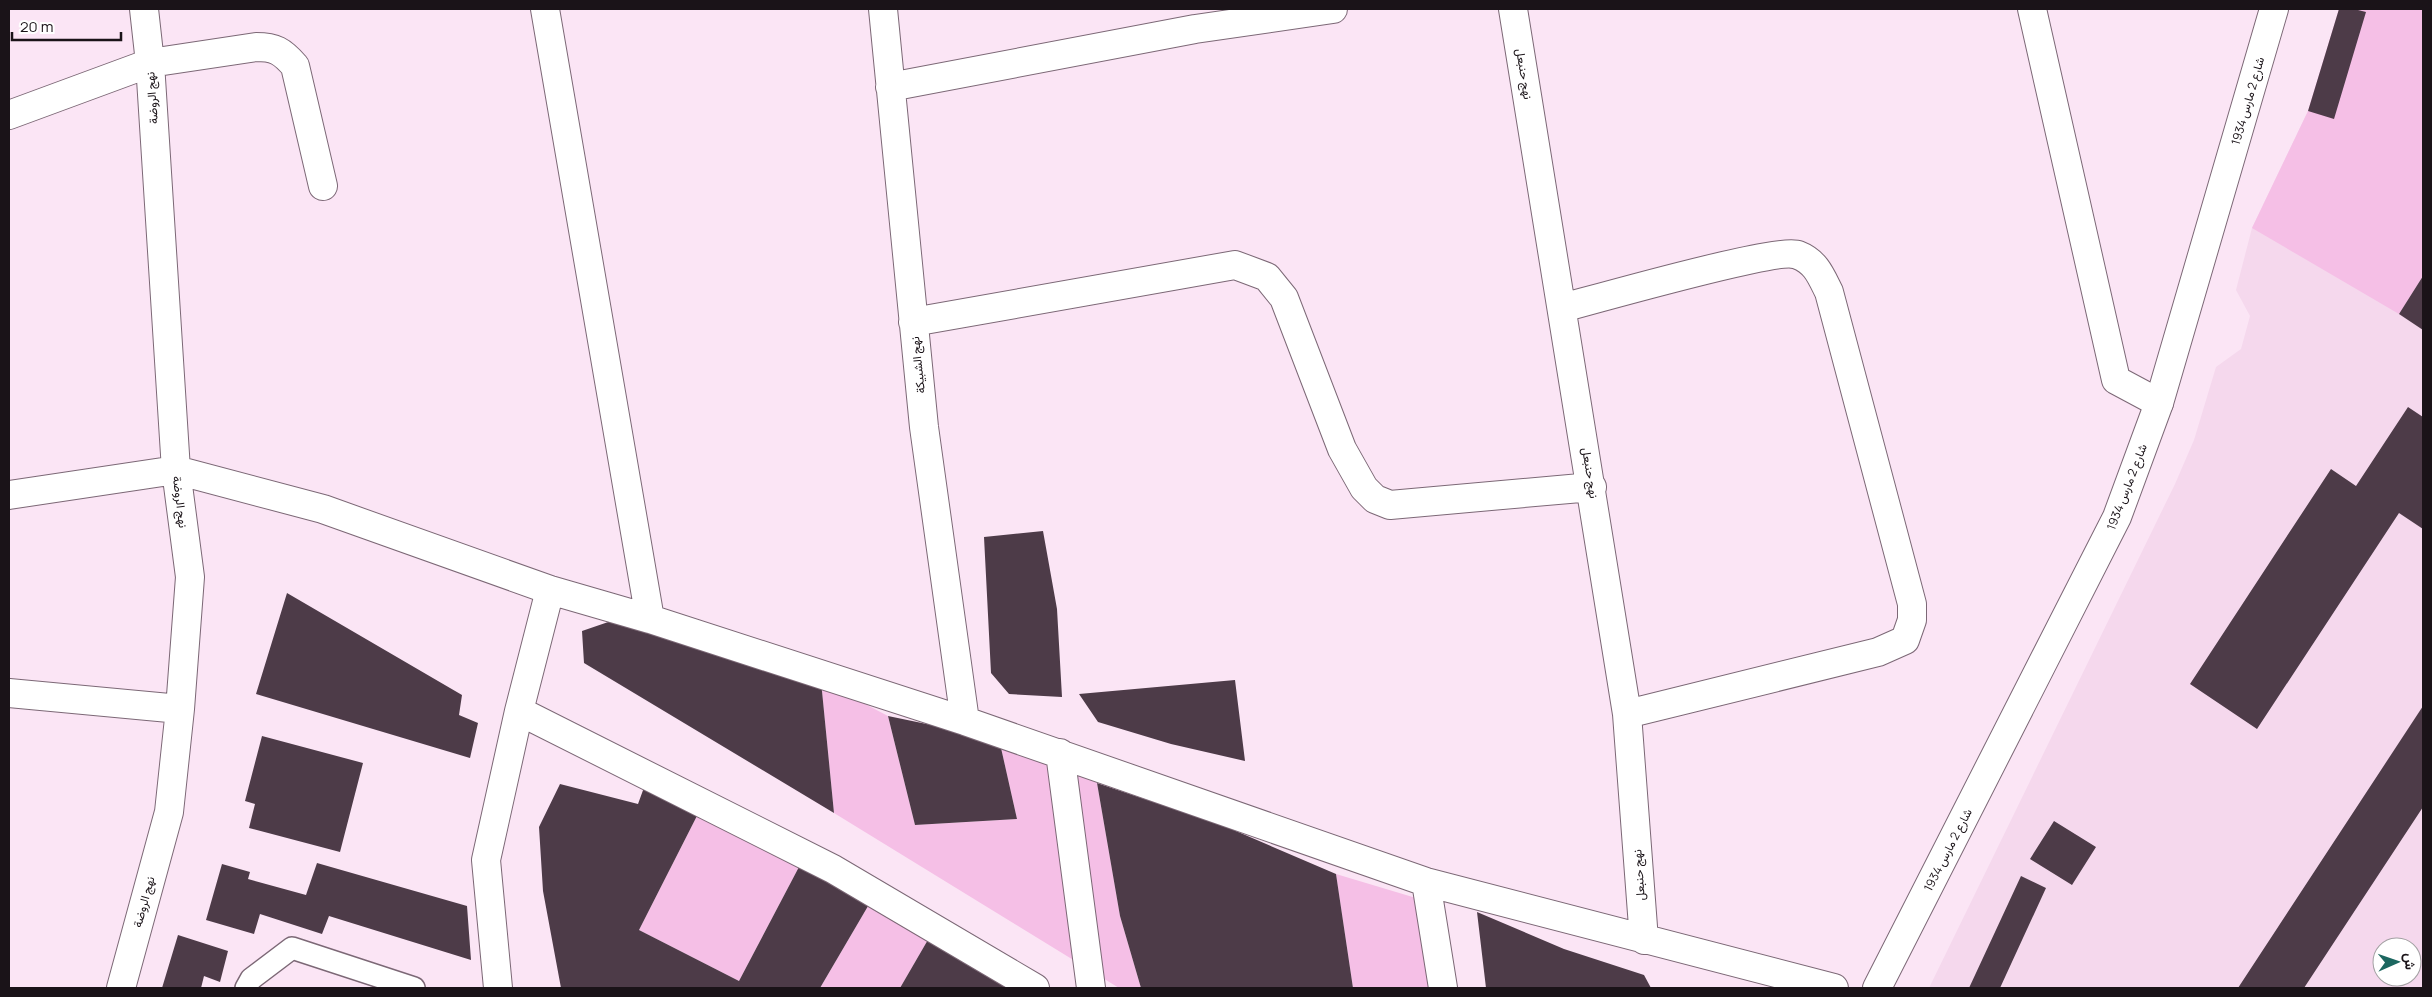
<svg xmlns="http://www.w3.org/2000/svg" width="2432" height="997" viewBox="0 0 2432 997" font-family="Manrope,Vazirmatn,sans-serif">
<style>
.built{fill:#f5d8ed;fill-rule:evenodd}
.green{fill:#f5bfe6}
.building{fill:#4d3b48}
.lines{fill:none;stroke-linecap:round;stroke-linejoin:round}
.service-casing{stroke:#7c6876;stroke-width:24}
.minor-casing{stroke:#7c6876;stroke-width:30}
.tertiary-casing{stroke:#7c6876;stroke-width:30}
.service{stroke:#fff;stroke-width:21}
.minor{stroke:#fff;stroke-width:28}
.tertiary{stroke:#fff;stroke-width:28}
.labels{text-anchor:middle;stroke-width:5;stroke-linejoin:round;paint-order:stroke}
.street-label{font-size:12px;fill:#1a1318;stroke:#fff}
</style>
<rect width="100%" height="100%" fill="#fbe5f5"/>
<!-- built -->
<path class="built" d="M2339,9H2423V988H1929L2175,484L2194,440L2216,367L2241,349L2250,316L2236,290L2252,228L2308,111ZM2382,947H2412V977H2382Z"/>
<!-- green -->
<path class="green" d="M2339,9H2423V276L2399,314L2252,228L2308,111Z
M821,681L888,716L915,825L1017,819L999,739L1097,783L1120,916L1141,988H1119L834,813Z
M702,806L800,865L739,981L639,930Z
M1336,874L1426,901L1438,988H1353Z
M871,901L929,938L900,988H820Z"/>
<!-- building -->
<path class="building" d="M2339,9H2354L2366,12L2334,119L2308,111Z
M2423,276V330L2399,314Z
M2408,407L2423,417V529L2399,513L2257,729L2190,684L2331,469L2356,486Z
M1043,531L1057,609L1062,697L1009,694L991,673L984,537Z
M287,593L462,695L459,715L478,723L470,758L256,694Z
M617,619L821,681L834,813L584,663L582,631Z
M1235,680L1245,761L1171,744L1098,722L1079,694Z
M2423,706V807L2304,988H2238Z
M888,716L999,739L1017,819L915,825Z
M262,736L363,763L340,852L249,828L255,804L245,801Z
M646,782L702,806L639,930L739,981L800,865L871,901L820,988H561L543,891L539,827L560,784L638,804Z
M1097,783L1222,825L1336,874L1353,988H1141L1120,916Z
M2054,821L2096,847L2072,885L2030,859Z
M317,863L467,906L471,960L329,916L322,934L260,914L254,934L206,920L222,864L250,872L248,879L306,895Z
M2021,876L2046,888L2000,988H1969Z
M1477,912L1564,949L1644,975L1651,988H1486Z
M178,935L228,951L220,982L204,976L201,988H162Z
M929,938L1020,988H900Z"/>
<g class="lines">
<defs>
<path id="service" d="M246,988L251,979L292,948L414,988"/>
<path id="minor" d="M545,9L650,619
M883,9L924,427L965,721
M1513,9L1627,714L1644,940
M2032,9L2116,380L2159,403
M890,87L1195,29L1333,9
M9,115L150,63L256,47C275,47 282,51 295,66L323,186
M1562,308C1596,299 1778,247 1798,255C1816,262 1821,276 1829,292L1912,604V620L1905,640L1878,652L1627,714
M913,322L1235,265L1267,277L1284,298L1342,449L1364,488L1375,499L1390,505L1592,487
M9,495L176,470L323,509L550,590L650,619L965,721L1426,882L1834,988
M9,693L180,709
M519,711L550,590
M1060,753L1091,988
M1426,882L1443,988
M121,988L169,812L180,709L190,577L176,470L150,63L144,9
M498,988L486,860L519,711L833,869L1035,988"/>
<path id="tertiary" d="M1877,988L2117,517L2159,403L2274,9"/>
</defs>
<!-- service casing -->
<use href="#service" class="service-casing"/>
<!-- minor casing -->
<use href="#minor" class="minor-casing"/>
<!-- tertiary casing -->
<use href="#tertiary" class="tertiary-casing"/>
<!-- service -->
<use href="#service" class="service"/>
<!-- minor -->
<use href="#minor" class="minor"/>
<!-- tertiary -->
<use href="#tertiary" class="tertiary"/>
</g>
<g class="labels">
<!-- street labels -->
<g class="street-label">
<text transform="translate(1524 74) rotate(81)" y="4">نهج حنبعل</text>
<text transform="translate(152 98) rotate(-94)" y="4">نهج الروضة</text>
<text transform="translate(2248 101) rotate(-74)" y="4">شارع 2 مارس 1934</text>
<text transform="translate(918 365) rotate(-96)" y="4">نهج الشبيكة</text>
<text transform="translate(1590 473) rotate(81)" y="4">نهج حنبعل</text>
<text transform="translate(2127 487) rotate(-69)" y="4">شارع 2 مارس 1934</text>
<text transform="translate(180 502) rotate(83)" y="4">نهج الروضة</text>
<text transform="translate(1948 850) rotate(-63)" y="4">شارع 2 مارس 1934</text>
<text transform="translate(1639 875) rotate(-94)" y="4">نهج حنبعل</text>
<text transform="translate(144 902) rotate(-75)" y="4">نهج الروضة</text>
</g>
</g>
<!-- border -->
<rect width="2432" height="997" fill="none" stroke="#1a1318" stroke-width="20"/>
<!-- north arrow -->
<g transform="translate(2397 962) rotate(88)"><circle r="24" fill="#ffffff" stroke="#a3a1a3"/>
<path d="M0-4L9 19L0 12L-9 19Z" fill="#1c6760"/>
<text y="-8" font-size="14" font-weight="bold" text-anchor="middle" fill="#1a1318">ش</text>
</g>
<!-- scale -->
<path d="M12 32v8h109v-8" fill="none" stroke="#1a1318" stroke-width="2.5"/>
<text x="20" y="32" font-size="15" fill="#1a1318" stroke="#ffffff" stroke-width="4" paint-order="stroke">20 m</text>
</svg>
